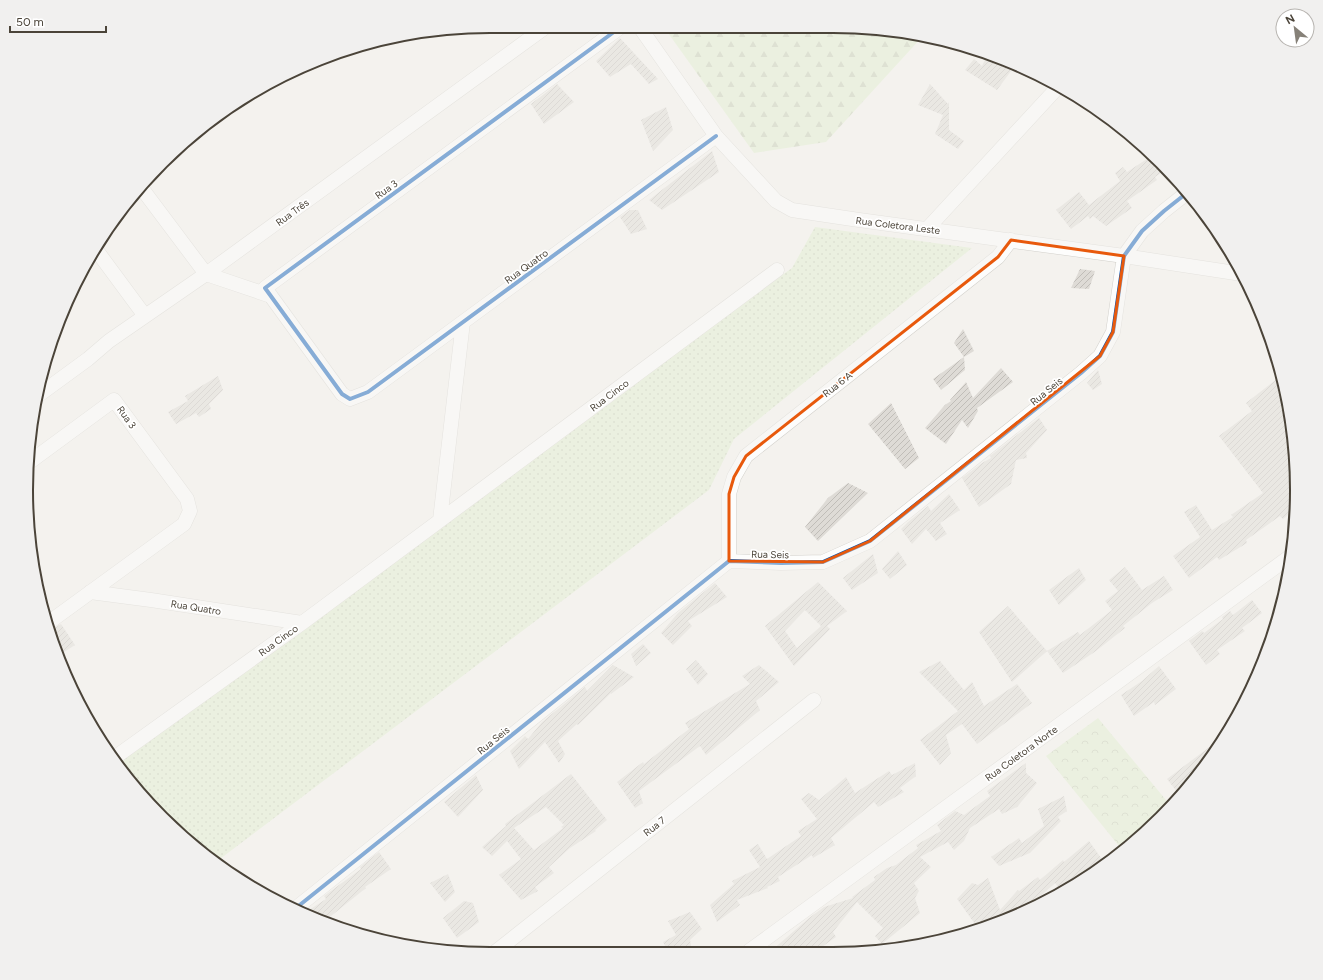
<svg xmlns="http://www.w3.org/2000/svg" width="1323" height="980" viewBox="0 0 1323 980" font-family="Figtree,sans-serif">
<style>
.grass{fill:url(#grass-dots)}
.forest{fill:url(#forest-firs)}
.park{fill:url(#park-crowns)}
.building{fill:url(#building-hatch);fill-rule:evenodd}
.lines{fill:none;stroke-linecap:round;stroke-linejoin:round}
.minor-casing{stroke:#d2d0cb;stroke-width:15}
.minor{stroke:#fdfdfc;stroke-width:14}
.cycleway-casing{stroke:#fff;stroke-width:6}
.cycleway{stroke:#0057b8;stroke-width:4}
.marked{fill:none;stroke:#e8590c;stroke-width:3;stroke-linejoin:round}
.labels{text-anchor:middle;stroke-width:3.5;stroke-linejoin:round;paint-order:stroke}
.street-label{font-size:10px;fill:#4b4439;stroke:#fff}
.rim{fill:none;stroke:#4b4439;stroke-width:2}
</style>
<defs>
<pattern id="grass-dots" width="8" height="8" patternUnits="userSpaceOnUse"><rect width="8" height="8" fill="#e1eecf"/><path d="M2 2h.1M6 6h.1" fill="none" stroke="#c3cdb2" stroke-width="1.8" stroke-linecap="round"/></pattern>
<pattern id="forest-firs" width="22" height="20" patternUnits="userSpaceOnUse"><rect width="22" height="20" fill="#e1eecf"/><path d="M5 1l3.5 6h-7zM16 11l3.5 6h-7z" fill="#c3cdb2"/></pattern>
<pattern id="park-crowns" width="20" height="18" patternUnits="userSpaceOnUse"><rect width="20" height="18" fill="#e1eecf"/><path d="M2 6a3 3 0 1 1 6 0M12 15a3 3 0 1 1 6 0" fill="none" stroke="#c3cdb2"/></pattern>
<pattern id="building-hatch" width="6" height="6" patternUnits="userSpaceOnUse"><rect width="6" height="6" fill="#dedbd6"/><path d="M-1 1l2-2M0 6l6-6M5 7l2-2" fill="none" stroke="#c0bdb8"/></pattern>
</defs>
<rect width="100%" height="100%" fill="#f4f2ee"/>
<!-- grass -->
<path class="grass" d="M815,227L972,248L734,439L709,490L216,862L184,839L122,772L112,756L792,268Z"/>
<!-- forest -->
<path class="forest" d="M663,26L863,27L922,37L826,142L754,153Z"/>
<!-- park -->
<path class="park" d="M1098,718L1171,806L1123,851L1046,756Z"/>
<!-- building -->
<path class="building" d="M620,38L658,79L649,84L631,64L610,77L596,61Z
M987,55L1014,67L997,90L965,70L974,59L982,66Z
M557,84L574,102L544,124L531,104Z
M930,84L948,104L949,102V130L964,141L958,149L935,134L943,115L918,105Z
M666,107L673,130L653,151L641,120Z
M712,151L719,172L662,210L649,200Z
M1153,155L1167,169L1155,177L1157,180L1127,201L1132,208L1106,226L1093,216L1090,219L1088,216L1071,229L1056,210L1079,192L1089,205L1120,181L1115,173L1123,167L1127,172Z
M630,210H638L647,229L631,234L620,217Z
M1080,269L1095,271L1089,289L1071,288Z
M963,329L974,351L964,357L954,343Z
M964,357L965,370L941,390L933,379Z
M1001,368L1013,382L977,408L978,411L968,428L962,420L946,444L925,428L945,405L951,401L950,400L966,382L973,398Z
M1098,370L1102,384L1093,390L1087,383Z
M1282,375L1296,460L1294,510L1283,519L1280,516L1246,540L1247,543L1219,560L1217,557L1189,578L1173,556L1200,537L1184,512L1196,505L1212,530L1233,517L1231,515L1263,493L1219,436L1252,411L1246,403Z
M218,376L223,390L209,404L211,409L199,417L196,413L176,424L168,412L188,401L185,396Z
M891,403L919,458L905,469L868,424Z
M1039,418L1047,430L1026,453L1027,458L1016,460L1011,484L979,507L962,478L982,463L991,458L990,456Z
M848,483L868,493L818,541L805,527L828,498Z
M949,494L960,510L940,523L947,534L936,541L926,529L912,544L901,529L908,522L928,506L931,511Z
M898,551L907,565L890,579L882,569Z
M873,554L878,573L852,590L843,578Z
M1125,567L1142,590L1164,576L1173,590L1152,603L1123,626L1125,628L1096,651L1063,673L1047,651L1078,632L1080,635L1112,610L1105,601L1118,591L1109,580Z
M1079,568L1086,580L1059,605L1049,590Z
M818,582L847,611L827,626L830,629L794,666L765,626ZM805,610L821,626L797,648L785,631Z
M715,583L727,597L688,621L692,626L673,645L661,633L678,613Z
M1252,600L1262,613L1242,628L1245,631L1217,650L1220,654L1206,665L1189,641L1202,631L1204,633L1223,619L1222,617L1230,611L1233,615Z
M1008,606L1047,651L1012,682L979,632Z
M61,624L75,645L58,656L50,631Z
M643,644L651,653L636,666L631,654Z
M696,660L708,674L698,685L686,669Z
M940,661L964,690L972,682L984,706L1017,684L1032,703L977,744L962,724L946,735L951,753L940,765L920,740L958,711L919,672Z
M613,665L634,677L611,694V693L578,725L577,724L558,741L565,754L559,763L545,742L519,769L510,751L525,736L528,739L542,722L585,687L587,691Z
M759,665L779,682L756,701L760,710L706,755L700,746L639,791L643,803L635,808L617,782L643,762L644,764L689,729L685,723L750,684L742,676Z
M1159,666L1176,689L1155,705L1154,702L1134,716L1121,695L1142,681Z
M1220,739L1222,741L1181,797L1167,779Z
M915,763L916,776L900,788L904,792L878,807L874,802L831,838L835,845L813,858L812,855L778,877L780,881L767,887L768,888L737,900L740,905L717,922L710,905L734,884L732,881L760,867L749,850L758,844L767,859L801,836L798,831L817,819L801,799L809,793L819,800L846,777L855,793L889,771L892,775Z
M1026,763V773L1037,783L1017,807L1002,814L999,809L970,828L964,841L954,850L948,842L920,857L931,867L914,883L919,891L915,898L920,913L882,944L875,936L883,928L857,902L833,932L836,937L816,951H771L809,918L824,907L853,898L852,897L875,880L874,877L887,868L896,865L918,848L916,845L941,831L937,825L955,811L964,815L990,796L987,791Z
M571,774L607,820L595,830L596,831L570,848L549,867L554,873L535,887L538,891L521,900L499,875L521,859L507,841L492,856L482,847L506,826L505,824ZM546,807L564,825L561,827L563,828L534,850L514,828Z
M476,775L483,790L458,817L444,802Z
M1064,796L1067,811L1058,817L1061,821L1030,853L999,866L991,857L1019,838L1022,843L1044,826L1038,809Z
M1089,841L1104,862L1086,875L1084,876L1083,875L1075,881L1060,890L1055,883L1024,911L1010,919L975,928V924L957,899L972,883L978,885L988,878L1000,910L1018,890L1019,891L1038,877L1040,880L1063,860L1064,862Z
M379,852L391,869L365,887L366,888L326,920L306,912L326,899L324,896L361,869L360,867Z
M448,874L455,892L445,902L430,883Z
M464,901L473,903L479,922L457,938L443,918Z
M690,912L702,929L690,940L692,951L668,952L663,942L676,935L668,921Z"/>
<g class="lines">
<defs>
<path id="minor" d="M622,26L265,288L342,394L350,399L368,392L716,136
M639,26L716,136L776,201L792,210L859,220L1124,256L1242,274
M140,186L206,274L271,296
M927,229L1059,86
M97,251L145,316
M36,397L88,359L109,341L206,274L547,26
M31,461L114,400L187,499L190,511L184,524L48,623
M440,520L463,322
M729,561V494L734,477L746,456L998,257L1011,240
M90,592L151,600L302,623
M114,758L302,623L777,270
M296,908L729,561L781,563L823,562L870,541L1081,373L1100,356L1113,332L1124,256L1142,231L1164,211L1188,192
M749,951L1292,555
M494,953L814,700"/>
</defs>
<!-- minor casing -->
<use href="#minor" class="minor-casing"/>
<!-- minor -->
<use href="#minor" class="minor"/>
<defs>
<path id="cycleway" d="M622,26L265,288L342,394L350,399L368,392L716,136
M296,908L729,561L781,563L823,562L870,541L1081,373L1100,356L1113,332L1124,256L1142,231L1164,211L1188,192"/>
</defs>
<!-- cycleway casing -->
<use href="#cycleway" class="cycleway-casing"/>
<!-- cycleway -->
<use href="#cycleway" class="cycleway"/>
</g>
<!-- marked area -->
<path d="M0 0H1323V980H0ZM1011,240L1124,256L1113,332L1100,356L870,541L823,562L729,561V494L734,477L746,456L998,257Z" fill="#f4f2ee" fill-opacity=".55" fill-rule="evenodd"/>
<path class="marked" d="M1011,240L1124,256L1113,332L1100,356L870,541L823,562L729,561V494L734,477L746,456L998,257Z"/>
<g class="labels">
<!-- street labels -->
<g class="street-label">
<text transform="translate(386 189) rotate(-36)" y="4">Rua 3</text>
<text transform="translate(292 212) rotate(-36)" y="4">Rua Três</text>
<text transform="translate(898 225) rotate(7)" y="4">Rua Coletora Leste</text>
<text transform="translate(526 266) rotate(-36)" y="4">Rua Quatro</text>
<text transform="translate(837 384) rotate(-38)" y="4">Rua 6 A</text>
<text transform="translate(1046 391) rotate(-39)" y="4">Rua Seis</text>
<text transform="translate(609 395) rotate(-37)" y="4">Rua Cinco</text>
<text transform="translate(127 417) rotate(54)" y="4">Rua 3</text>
<text transform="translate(770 554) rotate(1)" y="4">Rua Seis</text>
<text transform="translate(196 607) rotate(9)" y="4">Rua Quatro</text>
<text transform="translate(278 640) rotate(-36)" y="4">Rua Cinco</text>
<text transform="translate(493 740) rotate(-39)" y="4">Rua Seis</text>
<text transform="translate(1021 753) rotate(-36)" y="4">Rua Coletora Norte</text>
<text transform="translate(654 826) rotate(-38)" y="4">Rua 7</text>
</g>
</g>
<!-- crop -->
<path d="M0 0H1323V980H0ZM490 33H833A457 457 0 0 1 1290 490V490A457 457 0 0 1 833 947H490A457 457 0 0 1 33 490V490A457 457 0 0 1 490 33Z" fill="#f1f0ef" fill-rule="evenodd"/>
<path class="rim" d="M490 33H833A457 457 0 0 1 1290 490V490A457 457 0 0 1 833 947H490A457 457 0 0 1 33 490V490A457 457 0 0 1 490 33Z"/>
<!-- north arrow -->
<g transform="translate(1295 28) rotate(331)"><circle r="19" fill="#ffffff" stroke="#b7b4b0"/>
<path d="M0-3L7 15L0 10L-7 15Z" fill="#868178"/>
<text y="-6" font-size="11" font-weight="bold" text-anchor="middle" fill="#4b4439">N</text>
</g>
<!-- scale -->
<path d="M10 26v6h96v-6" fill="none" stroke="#4b4439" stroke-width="2"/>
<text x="16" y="26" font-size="12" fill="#4b4439" stroke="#ffffff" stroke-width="3" paint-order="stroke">50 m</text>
</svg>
